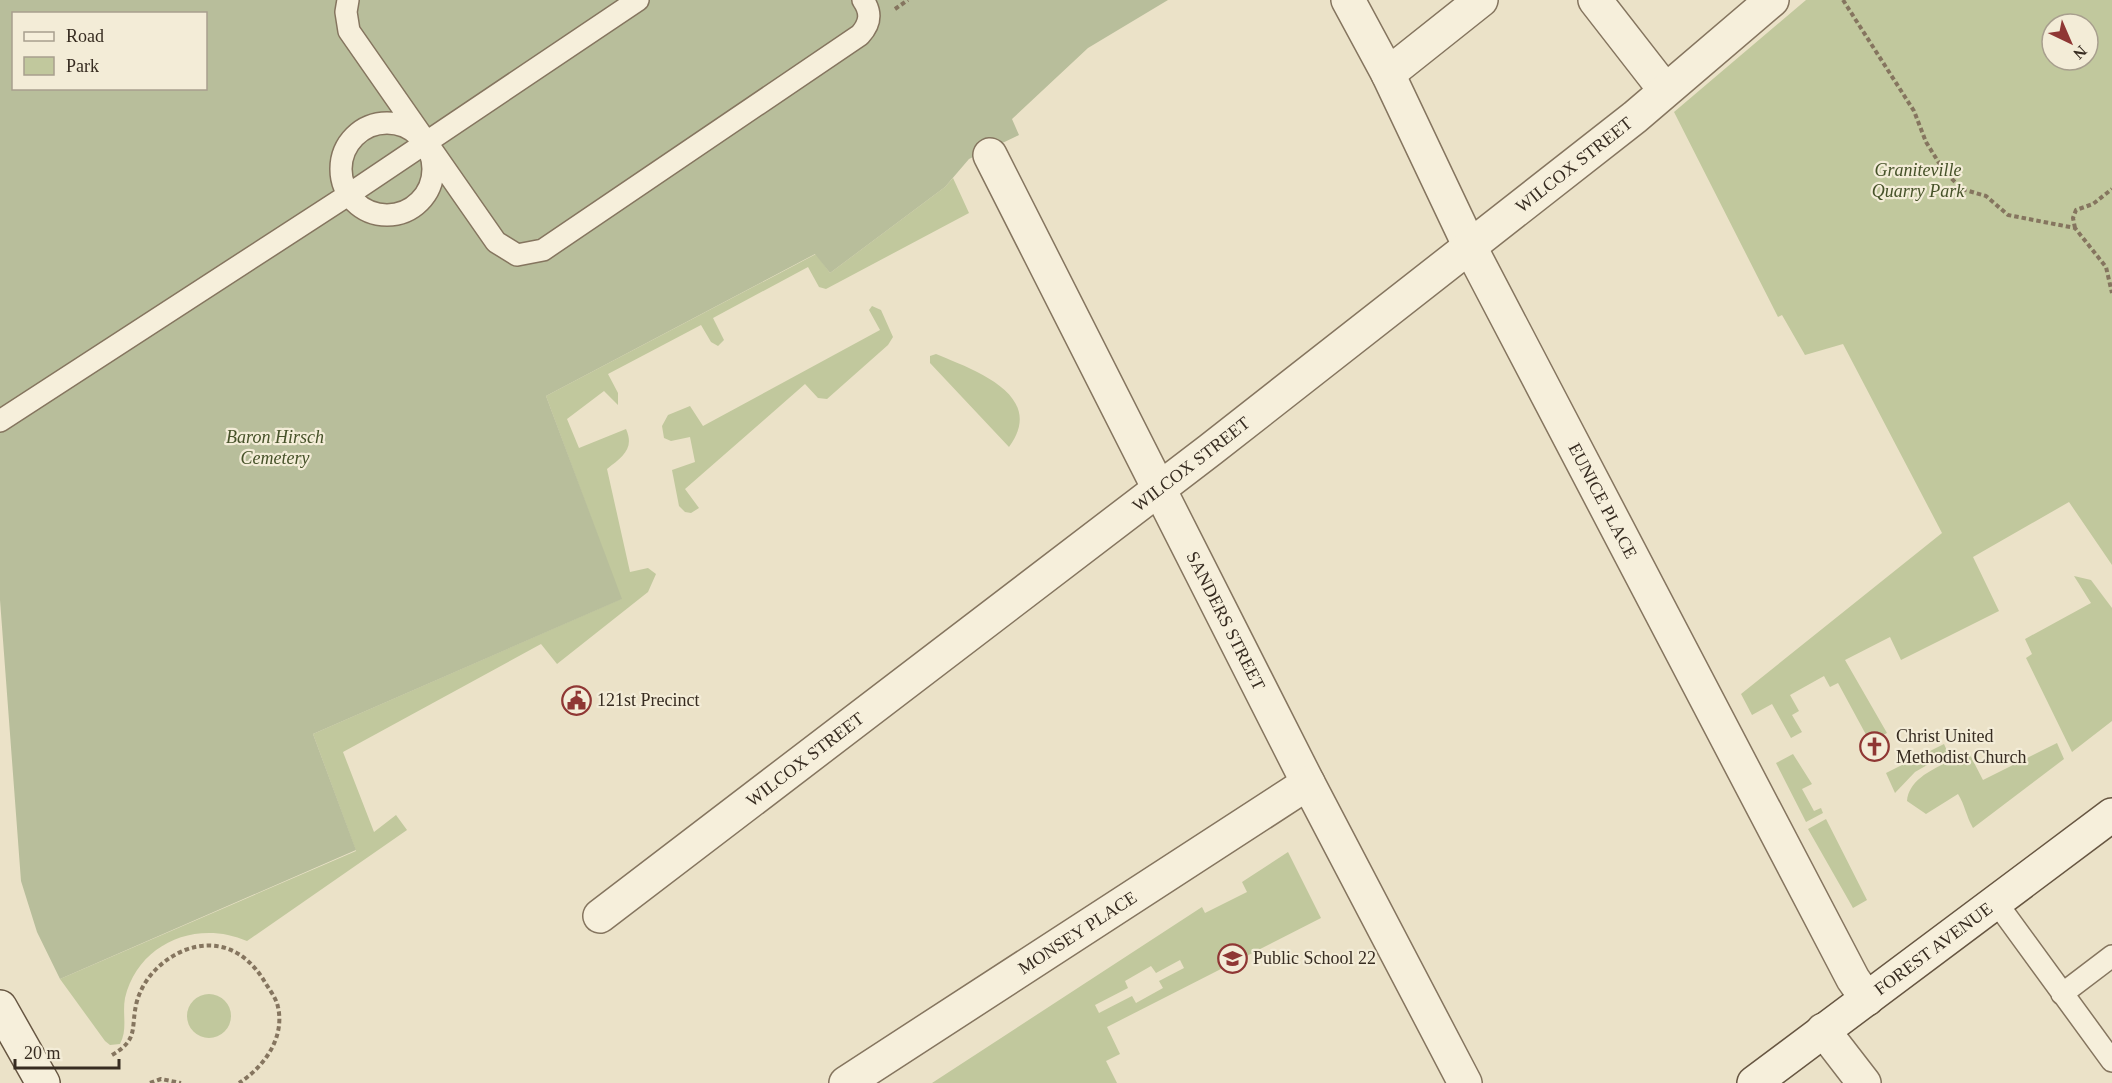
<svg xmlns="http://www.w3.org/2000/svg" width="2112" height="1083" viewBox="0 0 2112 1083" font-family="Georgia,serif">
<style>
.green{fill:#c1c89d;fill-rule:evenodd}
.cemetery{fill:#b8be9b;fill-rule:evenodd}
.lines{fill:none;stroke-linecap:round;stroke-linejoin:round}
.lane-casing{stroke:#85755f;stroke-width:24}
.street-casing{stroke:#85755f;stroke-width:36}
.secondary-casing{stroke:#675642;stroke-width:36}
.path{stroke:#85755f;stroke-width:4;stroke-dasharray:4.5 3;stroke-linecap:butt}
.lane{stroke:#f6efdb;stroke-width:21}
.street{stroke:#f6efdb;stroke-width:33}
.secondary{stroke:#f6efdb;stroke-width:33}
.labels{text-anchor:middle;stroke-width:4.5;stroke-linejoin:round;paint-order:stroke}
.street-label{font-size:18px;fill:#372c21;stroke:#f3ecd7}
.park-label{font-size:18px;font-style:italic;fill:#465229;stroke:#f3ecd7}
.poi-label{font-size:18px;fill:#372c21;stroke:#f3ecd7;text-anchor:start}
</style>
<rect width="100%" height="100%" fill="#ebe2c8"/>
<!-- green -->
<path class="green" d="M1806,0H2112V565L2069,502L1973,557L1999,611L1901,660L1890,637L1845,660L1887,733L1870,742L1838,683L1830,687L1824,676L1790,695L1799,711L1792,715L1802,732L1791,738L1772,704L1752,715L1741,694L1942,533L1843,344L1805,355L1782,315L1778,317L1674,112ZM2052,24H2088V60H2052Z
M953,178L969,213L826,289L819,287L808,267L713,318L724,340L718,346L711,342L701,325L608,374L618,393V405L604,391L567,419L579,448L626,429C635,449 622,457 607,469L630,572L648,568L656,574L648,592L557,664L541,644L343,752L374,832L396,815L407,830L247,941C197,919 138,943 125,998C122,1014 128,1029 120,1044L110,1045L105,1041L60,979L356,851L313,734L621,599L546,396L816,254L830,273L945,187Z
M872,306L881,310L893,337L888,345L827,399L818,398L805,384L685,489L699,508L691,513L685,512L679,506L672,470L695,462L690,437L671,441L664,438L662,426L668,415L690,406L703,426L880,330L869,310Z
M936,354C971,369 1048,394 1009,447L930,363V356Z
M2074,576L2091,580L2112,608V721L2072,752L2026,658L2032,654L2025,639L2091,603Z
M2057,743L2064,759L1973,828C1966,816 1965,805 1958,794L1926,814L1907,801C1909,774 1948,763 1969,753L1983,780Z
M1944,744L1948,753L1915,772L1895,793L1886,773Z
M1793,754L1812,784L1802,789L1814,811L1821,808L1823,813L1806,822L1776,763Z
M1826,819L1867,900L1853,908L1808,829Z
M1288,852L1321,918L1107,1027L1120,1054L1106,1061L1117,1083H932L1202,907L1205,913L1247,892L1242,882ZM1180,960L1184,968L1159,981L1163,988L1136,1003L1132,996L1099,1013L1095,1005L1128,988L1125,981L1151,966L1156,973Z
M187 1016a22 22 0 1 1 44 0a22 22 0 1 1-44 0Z"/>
<!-- cemetery -->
<path class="cemetery" d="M0,0H1168L1088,48L1012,119L1019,135L969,159L945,187L830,273L815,254L546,396L622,599L313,734L356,850L60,979L37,932L21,881L0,600ZM14,14H206V88H14Z"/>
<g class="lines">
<defs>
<path id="lane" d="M348,0L346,12L349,31L496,242L517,255L543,250L860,35C870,24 872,13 863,0
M341 169a46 46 0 1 1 92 0a46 46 0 1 1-92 0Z
M0,421L348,195L638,0
M1996,902L2112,1061
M2062,994L2112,956"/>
<g id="street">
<path id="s1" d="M1348,0L1388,74L1470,247L1853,979L1867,999"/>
<path d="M1595,0L1665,90"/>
<path d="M1388,74L1481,0"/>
<path id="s2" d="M990,155L1308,783L1465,1083"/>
<path id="s3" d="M600,916L1210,450L1635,117L1772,0"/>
<path d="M1823,1030L1864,1083"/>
<path id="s4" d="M846,1083L1308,783"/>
</g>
<g id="secondary">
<path d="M0,1007L43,1083"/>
<path id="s5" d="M1754,1083L2112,815"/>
</g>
</defs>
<!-- lane casing -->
<use href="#lane" class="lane-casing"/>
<!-- street casing -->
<use href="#street" class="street-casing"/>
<!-- secondary casing -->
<use href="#secondary" class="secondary-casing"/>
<!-- path -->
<path class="path" d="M1843,0L1914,111L1926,142L1944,171L1962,189L1986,196L2008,215L2075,228L2106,267L2112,293
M895,9L908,0
M2075,228L2073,218L2076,210L2093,204L2112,189
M112,1055C140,1039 130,1027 137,1001C144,977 163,959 185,950C218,938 245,951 263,979C268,988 276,997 278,1007C285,1038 264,1067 239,1083
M150,1083L161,1079L181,1083"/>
<!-- lane -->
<use href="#lane" class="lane"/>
<!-- street -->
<use href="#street" class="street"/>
<!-- secondary -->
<use href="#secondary" class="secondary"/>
</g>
<!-- icons -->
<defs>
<symbol id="civic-ring" viewBox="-11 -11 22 22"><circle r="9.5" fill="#f3ecd7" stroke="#8f3734" stroke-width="1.5"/><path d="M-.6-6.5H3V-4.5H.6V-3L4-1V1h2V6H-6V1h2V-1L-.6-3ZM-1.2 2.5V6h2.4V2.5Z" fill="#8f3734"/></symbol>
<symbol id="church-ring" viewBox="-11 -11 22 22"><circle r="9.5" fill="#f3ecd7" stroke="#8f3734" stroke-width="1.5"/><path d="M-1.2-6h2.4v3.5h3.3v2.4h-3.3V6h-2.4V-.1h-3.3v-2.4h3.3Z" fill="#8f3734"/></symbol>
<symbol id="school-ring" viewBox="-11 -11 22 22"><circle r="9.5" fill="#f3ecd7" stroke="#8f3734" stroke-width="1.5"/><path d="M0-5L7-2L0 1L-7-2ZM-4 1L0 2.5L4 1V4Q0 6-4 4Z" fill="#8f3734"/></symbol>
</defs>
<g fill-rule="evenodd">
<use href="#civic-ring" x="560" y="684" width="33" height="33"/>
<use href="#church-ring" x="1858" y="730" width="33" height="33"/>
<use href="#school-ring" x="1216" y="942" width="33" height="33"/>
</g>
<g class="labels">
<!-- street labels -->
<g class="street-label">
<text dy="6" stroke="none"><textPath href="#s3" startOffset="1230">WILCOX STREET</textPath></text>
<text dy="6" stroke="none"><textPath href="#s3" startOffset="744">WILCOX STREET</textPath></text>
<text dy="6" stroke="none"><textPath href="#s1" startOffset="562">EUNICE PLACE</textPath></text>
<text dy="6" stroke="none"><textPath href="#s2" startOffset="522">SANDERS STREET</textPath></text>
<text dy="6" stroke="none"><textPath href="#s3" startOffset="258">WILCOX STREET</textPath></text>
<text dy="6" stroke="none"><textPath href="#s4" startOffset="276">MONSEY PLACE</textPath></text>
<text dy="6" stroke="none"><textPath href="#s5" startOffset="224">FOREST AVENUE</textPath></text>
</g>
<!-- park labels -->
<g class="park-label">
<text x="1918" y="176">Graniteville<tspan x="1918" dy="21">Quarry Park</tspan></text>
<text x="275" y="443">Baron Hirsch<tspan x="275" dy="21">Cemetery</tspan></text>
</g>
<!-- poi labels -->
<g class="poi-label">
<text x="597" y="706">121st Precinct</text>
<text x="1896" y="742">Christ United<tspan x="1896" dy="21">Methodist Church</tspan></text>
<text x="1253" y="964">Public School 22</text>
</g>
</g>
<!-- legend -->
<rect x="12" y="12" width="195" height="78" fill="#f3ecd7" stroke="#a89f8e" stroke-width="1.5"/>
<rect x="24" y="32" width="30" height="9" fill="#f6efdb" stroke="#a89f8e" stroke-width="1.5"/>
<text x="66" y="42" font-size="18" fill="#372c21">Road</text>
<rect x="24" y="57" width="30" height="18" fill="#c1c89d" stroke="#a89f8e" stroke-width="1.5"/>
<text x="66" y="72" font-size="18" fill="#372c21">Park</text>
<!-- north arrow -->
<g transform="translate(2070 42) rotate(136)"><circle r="28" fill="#f3ecd7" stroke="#a89f8e" stroke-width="1.5"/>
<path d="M0-4.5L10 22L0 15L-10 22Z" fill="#8f3734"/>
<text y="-9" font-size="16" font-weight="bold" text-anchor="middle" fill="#372c21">N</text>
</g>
<!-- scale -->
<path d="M15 1059v9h104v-9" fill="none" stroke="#372c21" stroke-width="3"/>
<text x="24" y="1059" font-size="18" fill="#372c21" stroke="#f3ecd7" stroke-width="4.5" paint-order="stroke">20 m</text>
</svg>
